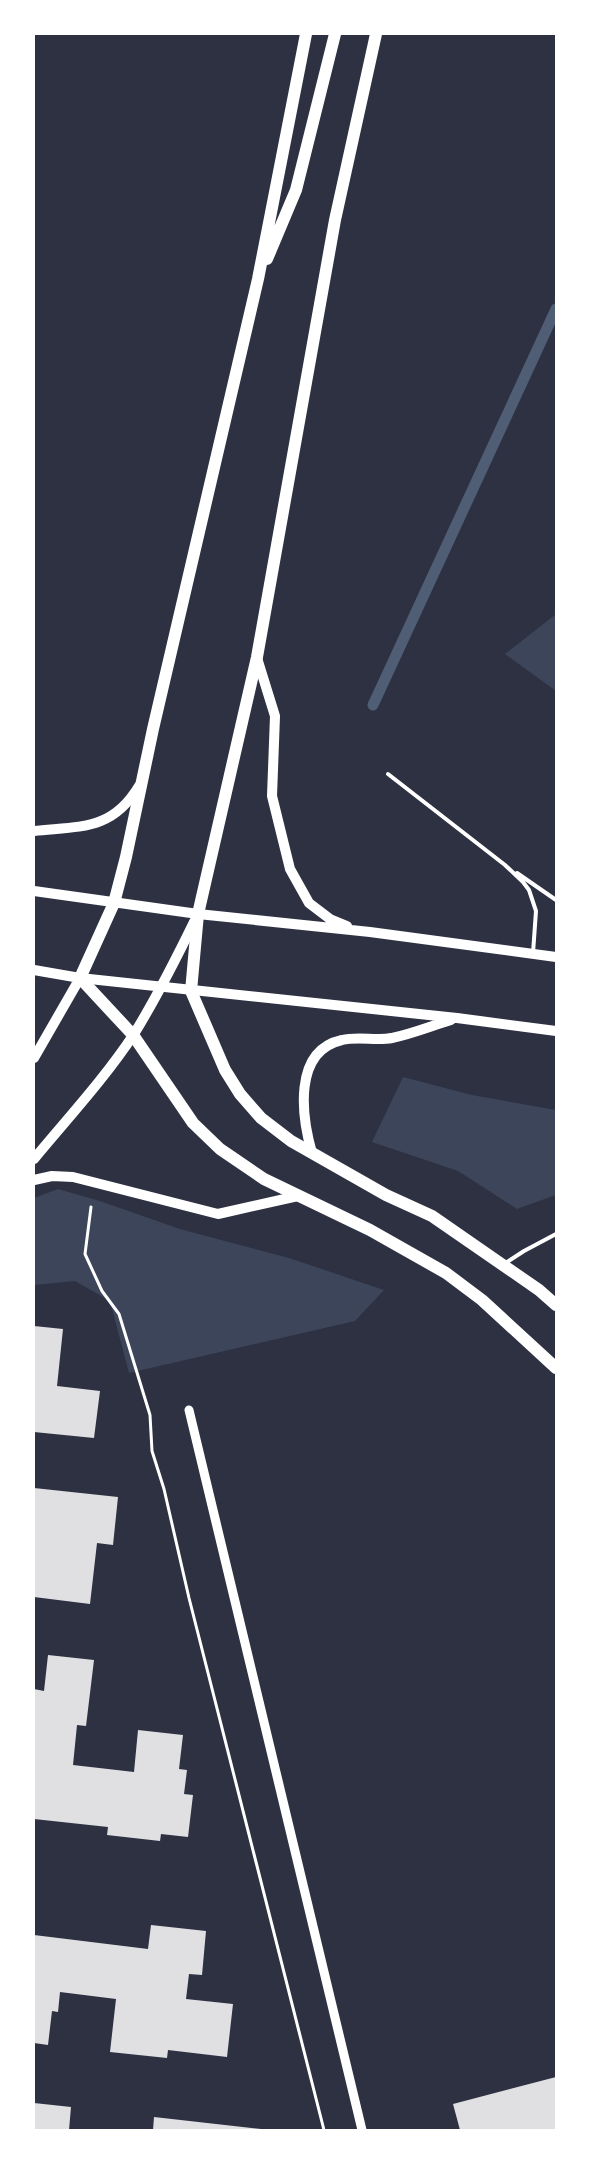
<svg xmlns="http://www.w3.org/2000/svg" width="590" height="2164" viewBox="0 0 590 2164" font-family="'Titillium Web',sans-serif">
<style>
.green{fill:#3c4559}
.lines{fill:none;stroke-linecap:round;stroke-linejoin:round}
.stream{stroke:#4f5d75;stroke-width:11}
.building{fill:#e0e0e3}
.path{stroke:#fff;stroke-width:3}
.service{stroke:#fff;stroke-width:4}
.tertiary{stroke:#fff;stroke-width:9}
.secondary{stroke:#fff;stroke-width:10}
.primary{stroke:#fff;stroke-width:12}
</style>
<rect width="100%" height="100%" fill="#2d3142"/>
<!-- green -->
<path class="green" d="M556,614V691L505,654Z
M403,1077L472,1095L556,1110V1195L517,1209L458,1171L372,1142Z
M58,1189L100,1201L180,1229L289,1258L384,1290L355,1321L129,1373L110,1301L75,1281L34,1285V1198Z"/>
<g class="lines">
<!-- stream -->
<path class="stream" d="M373,705L556,309"/>
</g>
<!-- building -->
<path class="building" d="M34,1326L63,1329L57,1386L100,1391L94,1438L34,1432Z
M34,1488L118,1497L113,1545L97,1543L90,1604L34,1597Z
M48,1655L94,1660L86,1726L77,1725L73,1765L134,1772L138,1730L183,1735L179,1769L187,1770L184,1794L193,1795L188,1837L161,1834L160,1841L107,1835L108,1827L34,1819V1689L44,1691Z
M151,1925L206,1931L202,1975L189,1974L186,1999L233,2004L227,2057L168,2050L167,2058L110,2052L116,1999L60,1992L58,2012L52,2011L48,2045L34,2043V1935L148,1949Z
M556,2077V2130H460L453,2104Z
M34,2103L71,2107L69,2130H34Z
M154,2117L261,2129V2130H153Z"/>
<g class="lines">
<!-- path -->
<path class="path" d="M91,1207L85,1254L102,1291L119,1314L150,1415L152,1451L164,1489L189,1598L324,2130"/>
<!-- service -->
<path class="service" d="M388,774L505,865L523,882L529,890L536,911L533,953
M517,873L556,900
M504,1264L524,1251L556,1234"/>
<!-- tertiary -->
<path class="tertiary" d="M189,1410L362,2130"/>
<!-- secondary -->
<path class="secondary" d="M257,658L275,716L272,796L290,869L309,903L330,919L347,926
M34,831C80,826 112,831 139,786
M34,891L198,914L370,932L556,957
M34,970L80,978L457,1018L556,1031
M34,1058L80,978
M312,1153C302,1118 292,1051 342,1040C358,1036 376,1041 392,1038C412,1034 431,1026 451,1020
M34,1159C68,1118 105,1078 134,1034C157,997 176,959 195,920
M34,1180L52,1176L73,1177L218,1214L298,1196"/>
<!-- primary -->
<path class="primary" d="M306,34L258,279L153,729L126,857L114,903L80,978L133,1035L193,1123L220,1149L264,1179L370,1230L446,1273L482,1300L556,1368
M376,34L335,220L257,657L198,914L191,991L225,1070L240,1094L261,1118L291,1141L386,1195L432,1216L539,1290L556,1305
M267,259L296,190L335,34"/>
</g>
<!-- border -->
<rect width="590" height="2164" fill="none" stroke="#ffffff" stroke-width="70"/>
</svg>
